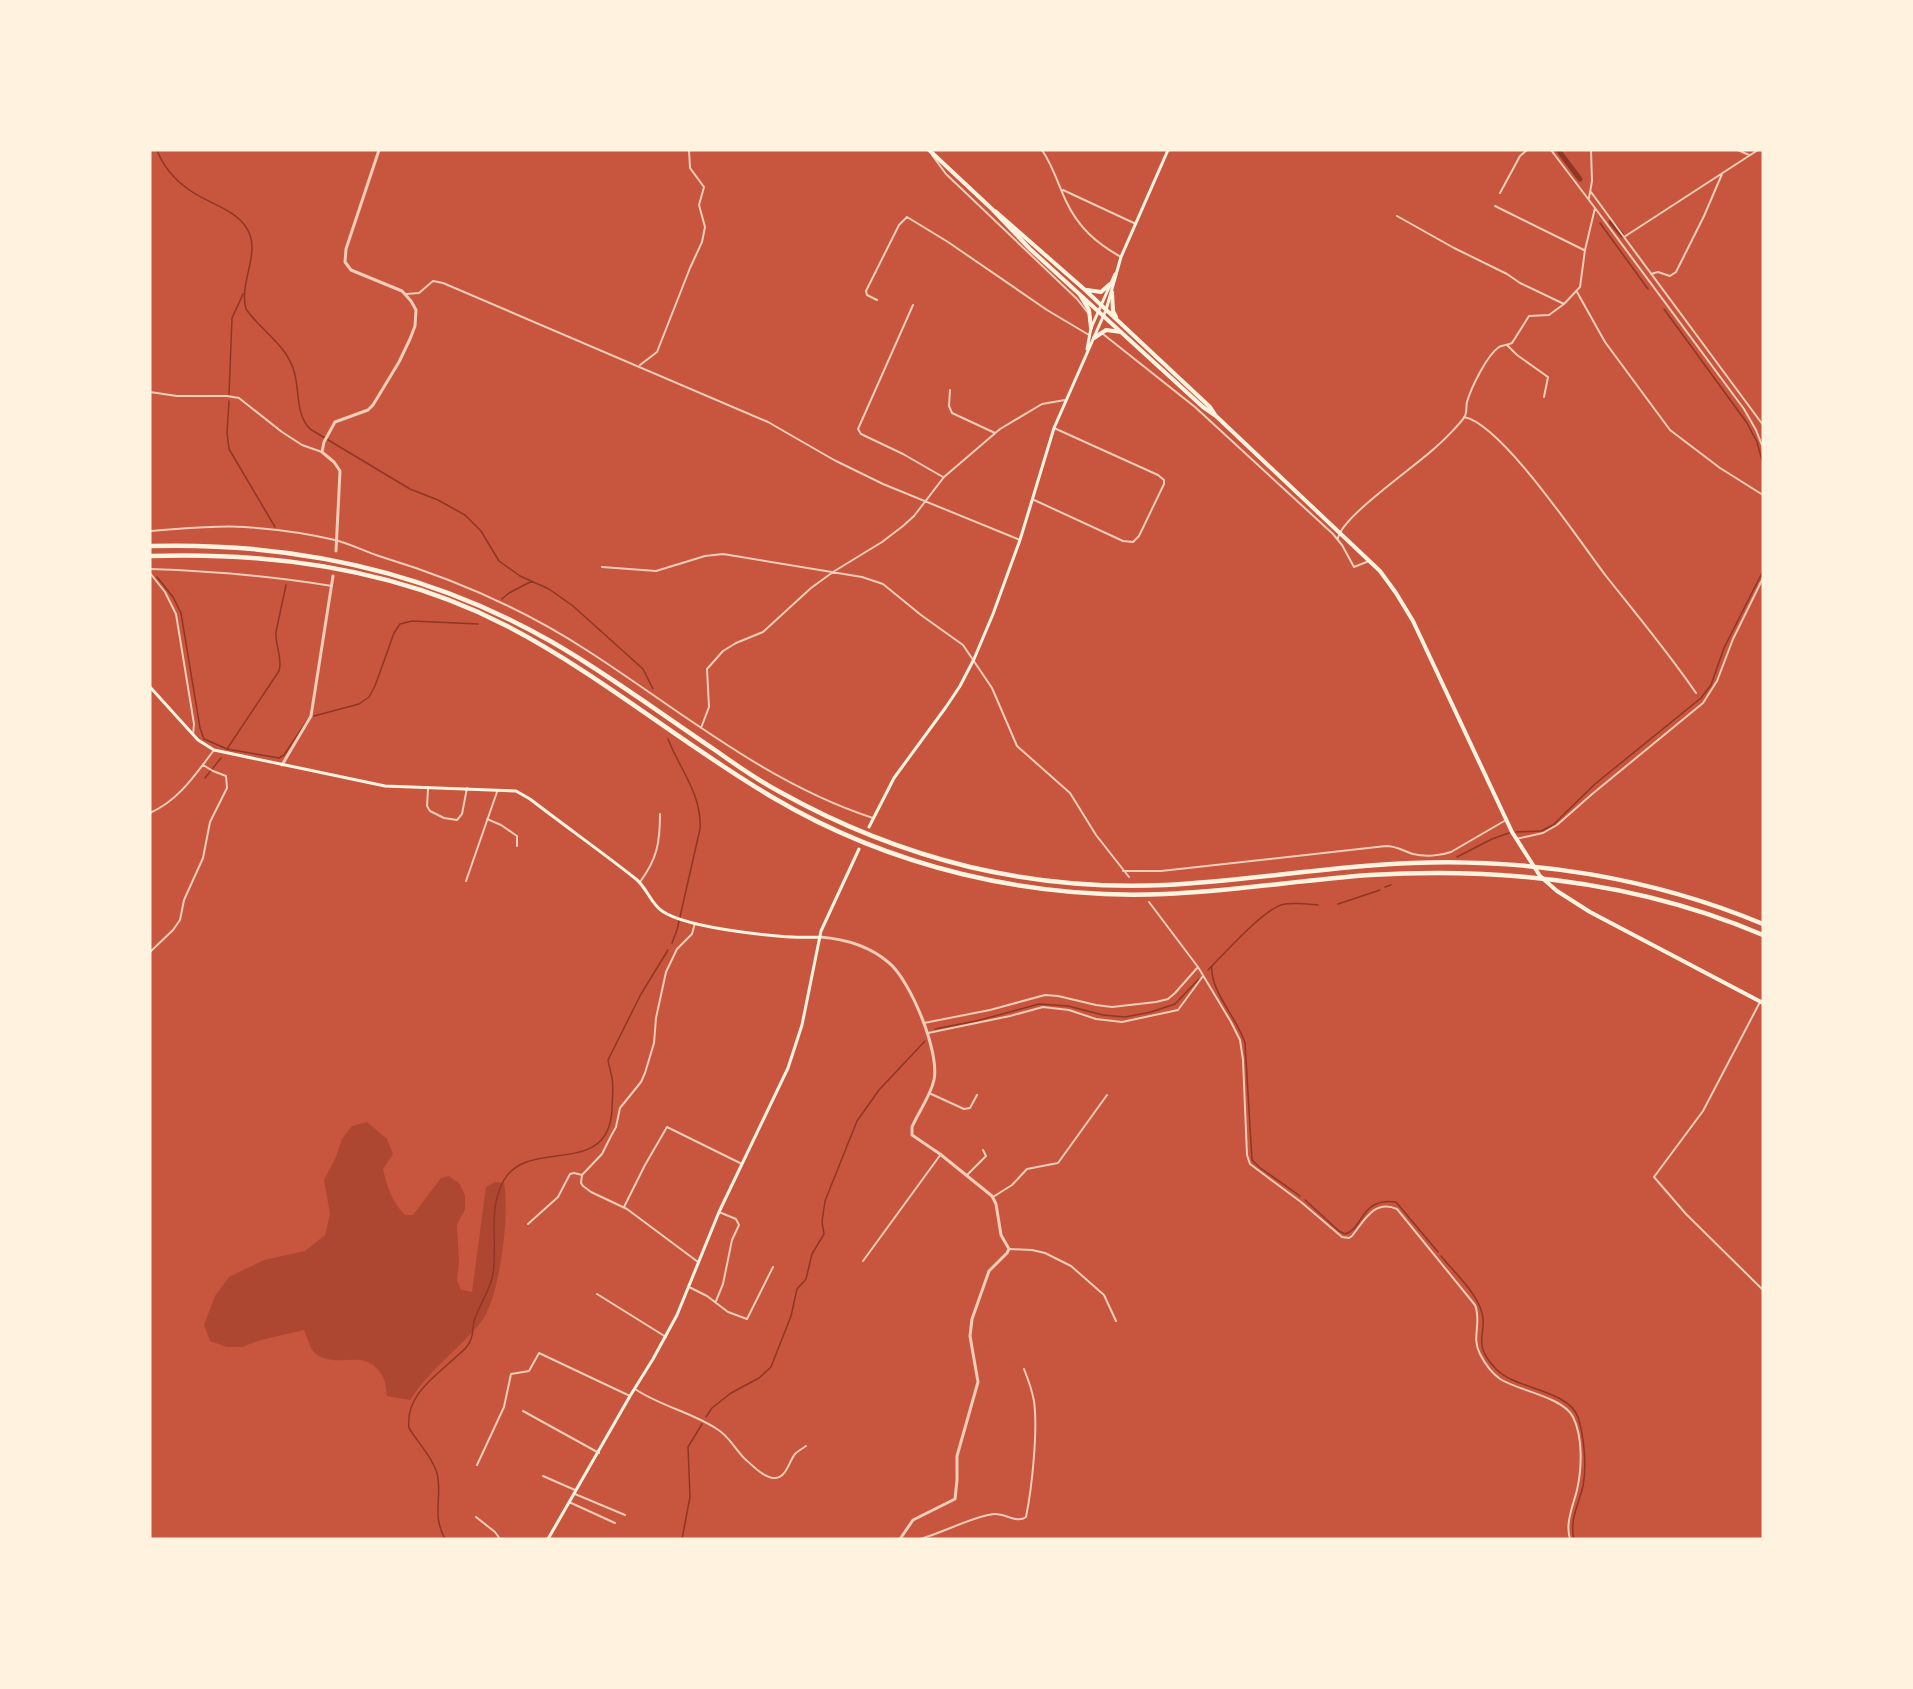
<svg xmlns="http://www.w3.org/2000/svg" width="1913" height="1689" viewBox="0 0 1913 1689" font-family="Rubik,sans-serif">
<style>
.green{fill:#ae4732}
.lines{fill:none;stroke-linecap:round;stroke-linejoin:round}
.stream{stroke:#8f3625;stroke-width:1.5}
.canal{stroke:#8f3625;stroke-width:5}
.minor{stroke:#f1ccb7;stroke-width:2}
.tertiary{stroke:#f1ccb7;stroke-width:3}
.secondary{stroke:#fff3e0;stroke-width:3}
.primary{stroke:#fff3e0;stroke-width:4}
.motorway{stroke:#fff3e0;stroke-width:4.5}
</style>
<rect width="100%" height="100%" fill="#c8553d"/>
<!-- green -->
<path class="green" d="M367,1122L387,1139L393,1154L383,1169C387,1187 392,1202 405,1215H413L441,1178L449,1176L459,1183L465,1195V1209L457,1225L459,1262L457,1280L461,1290L472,1292L486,1187L495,1182L504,1183C510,1212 500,1299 481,1322C458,1350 430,1369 410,1400L387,1396C386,1390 386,1382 383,1377C366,1344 333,1373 313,1351C309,1346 307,1336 304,1330L261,1340L242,1347H227L210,1341L204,1325L215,1296L229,1277L264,1260L305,1251L325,1235L330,1214L324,1180L336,1157L342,1139L352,1126Z"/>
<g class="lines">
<!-- stream -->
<path class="stream" d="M157,150C163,166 174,179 188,189C207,204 242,210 250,235C258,257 239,285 246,309C261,331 286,344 294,371C300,391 295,413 310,429L410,489L438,500L465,515L481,531L499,561L520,576L549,589L573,606L643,669L653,689
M1600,223L1648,289
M1664,309L1747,423L1757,442L1763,464
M229,395L232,318L243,294
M229,401L227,433L229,449L275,527
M157,577L173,597L181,613L200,728L204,739L227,749L279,758L284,755L308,719
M502,599L509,593L532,581
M314,716L359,704L369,697L375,686L394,633L400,624L412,621L478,624
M668,739C680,770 702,794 700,829L677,930L672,943
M227,749L279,671C283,658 275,646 276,632L286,585
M205,778L221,758
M1516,832L1541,831L1553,825L1595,784L1701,698L1711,685L1724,648L1763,571
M1457,857L1492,839L1509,833
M1385,887L1391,885
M1338,904L1380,890
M1212,966C1209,990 1238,1019 1245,1043L1252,1160L1259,1167L1300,1196
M1208,970C1224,954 1261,912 1281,905C1293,902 1306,904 1318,905
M935,1029L976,1021L1039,1004L1068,1006L1103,1015L1125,1017L1151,1012L1175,1004L1199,979
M1305,1200L1339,1231L1345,1234C1364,1229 1360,1197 1396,1202L1438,1252
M1441,1256C1453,1271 1472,1288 1480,1307C1491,1333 1468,1341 1497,1370C1516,1389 1568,1390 1578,1417C1584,1437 1587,1465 1583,1486C1579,1503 1569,1521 1574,1539
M706,1417L712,1408L731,1393L759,1378L771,1367L791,1316L797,1289L806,1279L812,1254L824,1234L822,1222L825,1201L857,1121L879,1090L925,1041
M445,1539C431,1513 443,1498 437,1473C432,1456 418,1443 409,1428C405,1395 436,1376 457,1356C463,1351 469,1346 471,1339C473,1333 473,1327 474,1321C479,1305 490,1291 493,1274C498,1243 487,1210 504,1180C529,1137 608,1179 612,1110C612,1100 614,1088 612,1078C611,1072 609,1066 608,1060L641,994L668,950
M682,1539L690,1497L688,1447L702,1424"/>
<!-- canal -->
<path class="canal" d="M1558,150L1580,179
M1611,222L1622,235"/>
<!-- minor -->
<path class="minor" d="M1042,150C1053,166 1058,184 1066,201C1078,227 1096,243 1121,257
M1738,150L1749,155
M932,155L946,174L1077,299L1088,313
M1063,190L1136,224
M1591,192L1624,237L1758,150
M1500,193L1520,156L1527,150
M1589,198L1592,181L1591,150
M1495,206L1584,250
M1595,208L1744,409L1756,430L1763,448
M1397,216L1454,248L1507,274L1520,283L1564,304
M1624,237L1763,425
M1651,274L1658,272L1670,276L1676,272L1704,216L1722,174
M1577,292L1605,342L1670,430L1720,468L1763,495
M406,294L419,293L433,281L443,283L768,422L834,460L883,484L1020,540
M877,300L867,295L866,291L899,225L907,217L948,242L1047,310L1089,335
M913,305L858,429L861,434L903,454L943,477
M1103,334L1195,407L1333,534L1342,545L1354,567L1369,561
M1507,345L1517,355L1548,377L1544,397
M640,365L657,352L690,268L702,242L705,227L699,205L704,187L690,168L689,150
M950,390L949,406L952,413L995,433
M150,392L177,396H227L239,398L282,432L302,445L322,452
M1464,417C1502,424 1580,542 1606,576C1637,615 1668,652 1696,693
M1032,499L1123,541L1133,542L1139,536L1164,484V480L1158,475L1054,428
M150,531C181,529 214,525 245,527C275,529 306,533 335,540C351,544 366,552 382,557C454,579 524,609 588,651C681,711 766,783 873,818
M1338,539C1339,518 1419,464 1437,446C1443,441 1462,422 1465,416C1467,412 1466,406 1467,402C1471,388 1487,355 1499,347C1503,345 1508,345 1512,343L1529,316L1549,315L1564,304L1580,287L1585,250L1595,208L1551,150
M602,567L656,571L705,556L723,554L862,577L883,584L921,615L963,645L992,688L1017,746L1070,793L1096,835L1129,877
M150,569C211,571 272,576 332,586
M150,573L165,592L176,614L194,724L193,735
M701,728L709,707L707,669L723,651L736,643L763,632L811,588L833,572L882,542L903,526L914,516L944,477L1000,429L1042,404L1065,400
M428,789L427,806L430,811L444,818L457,820L462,814L467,788
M150,813C179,800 195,775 214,750
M487,819L501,825L517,836V846
M1516,839L1543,833L1557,825L1591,795L1703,703L1717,681L1733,639L1763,578
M1123,871H1161L1386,846C1397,846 1403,851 1413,854C1425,857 1440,856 1451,852L1506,820
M466,881L497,792
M640,882C657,859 660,843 660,814
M1149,902L1198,967L1231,1022L1240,1040L1243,1060L1247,1155L1250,1164L1301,1202L1342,1237L1349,1238L1352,1236C1364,1221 1374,1199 1397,1209L1475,1305C1482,1322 1471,1338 1480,1354C1485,1364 1492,1373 1500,1379C1519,1391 1563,1397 1573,1417C1583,1437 1582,1468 1577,1490C1573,1506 1565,1523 1570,1539
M695,923L692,934L677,949L666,972L656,1018L654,1043L645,1073L641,1082L620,1108L616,1127L611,1136L602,1154L582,1175L581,1183L583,1186L591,1192L627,1209L698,1262
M150,952L173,930L180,920L184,900L203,858L210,822L227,788L226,776L213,771L203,765
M1760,1002L1703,1111L1654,1177L1686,1214L1763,1290
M924,1023L990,1010L1045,995L1058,996L1096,1005L1112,1007L1156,1002L1168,999L1175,993L1198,967
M928,1033L1010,1016L1043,1007L1069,1010L1096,1019L1122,1022L1178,1010L1203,976
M929,1093L964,1109L970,1108L977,1095
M967,1175L986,1156L983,1150
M993,1197L1012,1185L1027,1169L1058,1163L1107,1095
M624,1207L645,1165L667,1127L742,1164
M528,1224L558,1197L570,1174L574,1173L582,1175
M1009,1249L1032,1250L1045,1253L1071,1266L1104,1295L1116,1321
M863,1261L941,1154
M689,1287L707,1296L728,1312L747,1319L773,1267
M597,1294L666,1337
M716,1301L723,1284L732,1240L739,1225L736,1219L719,1212
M635,1389C660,1406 691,1412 717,1429C729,1436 735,1449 745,1459C752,1465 765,1479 775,1478C787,1477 789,1461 795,1454C798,1451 803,1448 806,1446
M523,1411L599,1453
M477,1465L504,1407L511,1374L529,1371L539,1353L630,1396
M543,1476L575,1490
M575,1494L625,1515
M569,1502L615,1523
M476,1517L495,1532L500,1539
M920,1539C942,1533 974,1516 994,1514C1005,1513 1017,1524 1026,1517C1032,1488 1038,1430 1034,1401C1032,1390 1028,1379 1024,1369"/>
<!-- tertiary -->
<path class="tertiary" d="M336,551L340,471L334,462L322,452L324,442L335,422L368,410L373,405L399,362L410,339L415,326L416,310L411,301L402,291L351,270L345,262L346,249L379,150
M282,765L311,716L333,576
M820,937C845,939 868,945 888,962C910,979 940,1052 934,1080C930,1097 919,1111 912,1127V1135L940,1154L992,1196L996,1204L1001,1235L1009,1249L1007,1253L989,1271L972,1319L970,1336L978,1382L957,1456V1480L955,1499L913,1520L900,1539"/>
<!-- secondary -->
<path class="secondary" d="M1087,349L1091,328L1115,274
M150,687L198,740L214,750L385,786L516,791L530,799C565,826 602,852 636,879C647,888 651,904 662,911C688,929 787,939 819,937
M869,827L894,778L946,707L960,686L974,659L993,614L1020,540L1054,428L1106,310L1121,257L1168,150
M548,1539L630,1396L653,1359L677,1315L719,1212L788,1068L802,1025L821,931L859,849"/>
<!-- primary -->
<path class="primary" d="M929,150L992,209L1030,249L1203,407L1216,416L1380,571L1396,593L1413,621L1512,832L1540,876L1557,891L1590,912L1763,1003
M995,211L1084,289L1210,407L1216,416
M1087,290L1101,292L1110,284
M1112,292L1113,311L1116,317
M1080,295L1089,310L1091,328
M1094,338L1106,330L1121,332"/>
<!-- motorway -->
<path class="motorway" d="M150,546C293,542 427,570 552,642C608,674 661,714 715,750C736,765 757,780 780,792C839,825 904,851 970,867C1034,882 1100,888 1165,885C1248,881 1329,866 1412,863C1531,858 1653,878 1763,924
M150,556C272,552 397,569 507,626C601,675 682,744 772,797C831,832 896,858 962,874C1028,890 1097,897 1165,894C1234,891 1301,880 1370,875C1503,867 1639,882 1763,935"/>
</g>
<!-- border -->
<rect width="1913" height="1689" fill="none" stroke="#fff3e0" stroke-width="303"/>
</svg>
